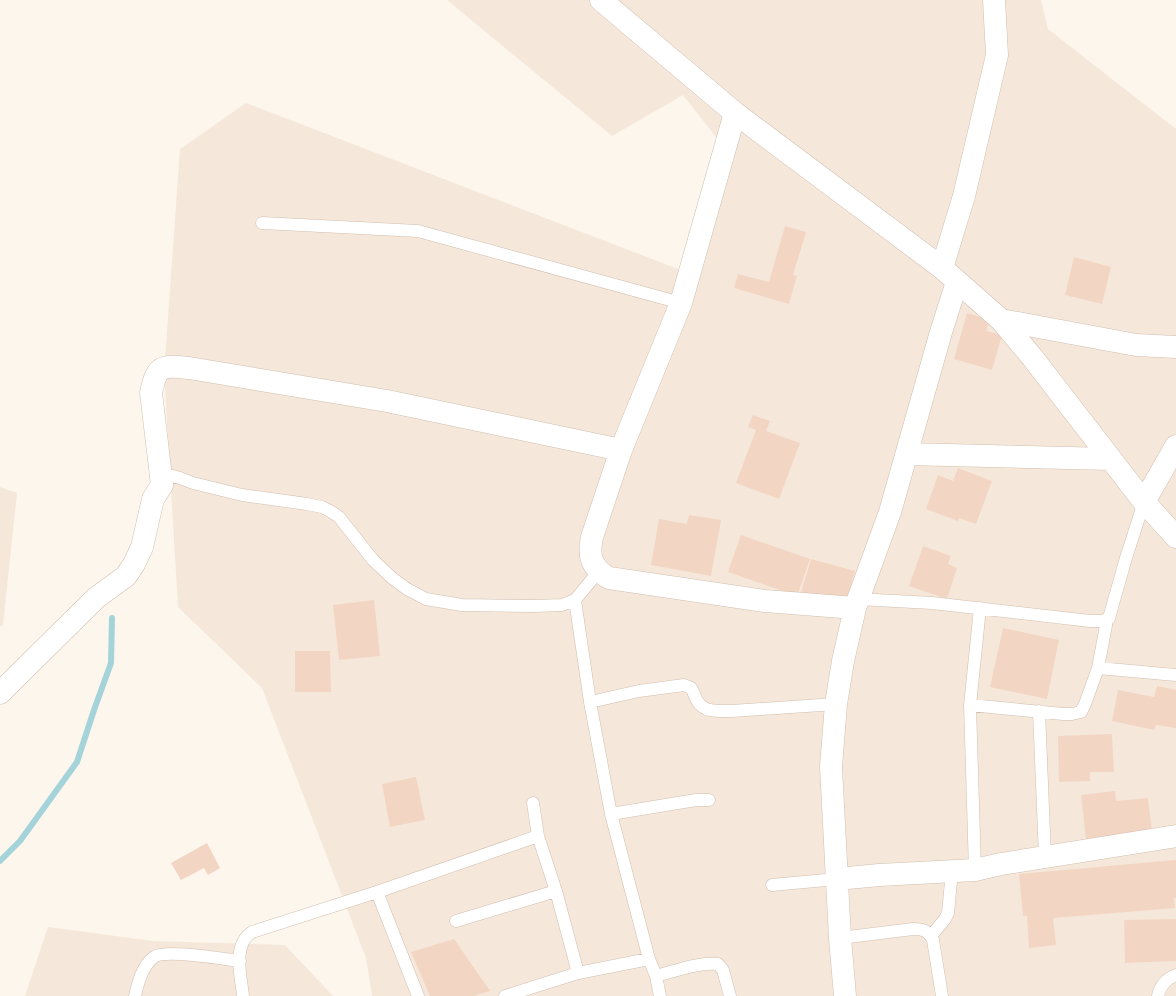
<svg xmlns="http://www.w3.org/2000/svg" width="1176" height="996" viewBox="0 0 1176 996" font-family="Raleway,sans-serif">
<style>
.residential{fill:#f5e8da}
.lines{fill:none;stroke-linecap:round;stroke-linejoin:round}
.stream{stroke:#a5d3da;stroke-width:6}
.building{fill:#f3d5c3}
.service-casing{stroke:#d1beb0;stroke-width:13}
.minor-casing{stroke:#d1beb0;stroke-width:23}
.service{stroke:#fff;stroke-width:12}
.minor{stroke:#fff;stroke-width:22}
</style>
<rect width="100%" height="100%" fill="#fdf6ec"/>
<!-- residential -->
<path class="residential" d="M447,0H1041L1048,29L1176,129V996H372L366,958L262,688L178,607L164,373L180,149L246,103L686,272L734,160L683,95L612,136Z
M0,487L17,493L3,625L0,627Z
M48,927L153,941L285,945L333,996H25Z"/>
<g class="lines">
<!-- stream -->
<path class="stream" d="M0,861L20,841L77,762L94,710L111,663L112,618"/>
</g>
<!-- building -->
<path class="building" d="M785,226L806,232L793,275L797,276L789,304L734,288L738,274L769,282Z
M1074,257L1111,267L1102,304L1065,295Z
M967,313L990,320L986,331L1002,335L992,370L954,359Z
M753,415L770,421L766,431L800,443L779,499L736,483L756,430L748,427Z
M958,468L992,481L976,524L959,518L958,521L926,509L938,475L953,481Z
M689,515L721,520L711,576L651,565L659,519L687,524Z
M741,535L810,559L797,596L728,572Z
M923,546L951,556L948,564L957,568L947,599L909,586Z
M811,559L855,571L845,605L801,593Z
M374,600L380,656L339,660L333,605Z
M1003,628L1059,640L1047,699L990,687Z
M295,651H330L331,692H295Z
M1157,686L1176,690V728L1156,725L1154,730L1112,721L1118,690L1154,697Z
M1112,734L1114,772H1090V781L1059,782L1058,736Z
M416,777L425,820L390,827L382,784Z
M1115,791L1116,801L1148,798L1152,832L1086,840L1081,795Z
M207,843L220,868L208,875L204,868L181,880L171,863Z
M1176,860V898H1174L1175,908L1053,918L1056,945L1029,948L1027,916H1023L1019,874Z
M1176,919V961L1125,963L1124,920Z
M454,939L490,991L474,996H430L411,952Z"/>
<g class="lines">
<defs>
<path id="service" d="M262,223L418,231L681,303
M162,485L167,480L173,476L180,478L193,483L242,495L307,504L322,507L330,511L339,517L373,560L392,578L407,589L426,599L462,605L535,606L562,605L575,600L598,572
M858,599L932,603L1090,621H1104L1109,618L1126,558L1144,502
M575,600L590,702L611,814L649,959L656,976L660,996
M1098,668L1176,675
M590,702L639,691L684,685L691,688C694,692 695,698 698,702C705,713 720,711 732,711L836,704
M970,705L1063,714H1072L1081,712L1085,704L1098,668L1107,620
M1039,711L1045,857
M533,803L538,836L556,891L578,973
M611,814L696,800H709
M975,870L970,705L980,608
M772,885L837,879
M377,892L418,996
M456,921L556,891
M931,936L945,919L948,913L952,871
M840,938L913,929C923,929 929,931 933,940L942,996
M656,976C675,971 698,962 718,964L723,970L730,996
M135,996C138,983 142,966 154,957C165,949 223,959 240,961
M243,996C241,976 232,945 252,932L377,892L538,836
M505,996L578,973L649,959
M1158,996C1160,985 1166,979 1176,975"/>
<path id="minor" d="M601,0L735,113L942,268L1001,320L1032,357L1144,502L1176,537
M735,113L681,303L621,450L592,537C588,556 591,568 609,578L765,601L855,608
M942,268L964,196L997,55L994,0
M1001,320L1136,345L1176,347
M907,454L1110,459
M1144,502L1176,446
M0,693L96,598L126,576L134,564L142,547L153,499L162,485L151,393C157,365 161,365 189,368L387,401L621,450
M837,879L879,875L975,870L1001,864L1176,836
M845,996L840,938L831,767L836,704L843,661L855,608L890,512L941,332L957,282"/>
</defs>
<!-- service casing -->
<use href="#service" class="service-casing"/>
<!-- minor casing -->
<use href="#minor" class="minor-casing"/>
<!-- service -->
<use href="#service" class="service"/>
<!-- minor -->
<use href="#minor" class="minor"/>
</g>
</svg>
